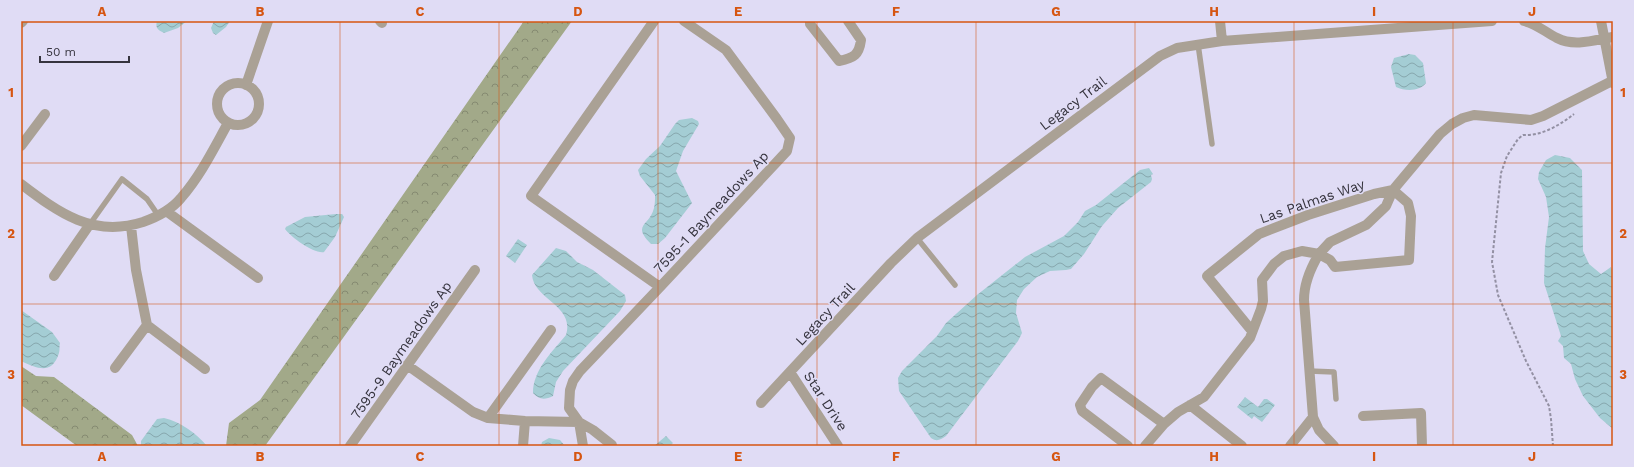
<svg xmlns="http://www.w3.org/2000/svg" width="1634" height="467" viewBox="0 0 1634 467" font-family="'Work Sans',sans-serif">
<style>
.forest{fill:url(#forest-crowns)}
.water{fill:url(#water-waves)}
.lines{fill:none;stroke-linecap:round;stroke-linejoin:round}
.path{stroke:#9390a3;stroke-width:2;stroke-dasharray:3 2;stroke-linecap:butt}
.lane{stroke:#aaa195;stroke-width:5.5}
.street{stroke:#aaa195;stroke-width:10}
.grid{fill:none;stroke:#d65511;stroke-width:1;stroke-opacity:0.55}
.labels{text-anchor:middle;stroke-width:3;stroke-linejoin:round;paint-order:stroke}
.street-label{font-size:14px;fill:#36343e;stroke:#e0dcf5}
.neatline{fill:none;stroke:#d65511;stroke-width:1.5}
.grid-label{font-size:13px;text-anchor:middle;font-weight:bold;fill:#d65511}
</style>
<defs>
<pattern id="forest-crowns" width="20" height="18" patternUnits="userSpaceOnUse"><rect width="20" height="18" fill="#a2a989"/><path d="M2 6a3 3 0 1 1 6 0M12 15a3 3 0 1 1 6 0" fill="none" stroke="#858a71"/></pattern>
<pattern id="water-waves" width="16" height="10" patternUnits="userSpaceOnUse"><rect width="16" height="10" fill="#a4cdd4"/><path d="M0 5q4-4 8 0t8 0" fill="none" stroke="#86a7ad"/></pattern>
</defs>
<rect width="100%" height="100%" fill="#e0dcf5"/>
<!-- forest -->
<path class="forest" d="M524,21H572L265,446H226L229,423L260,400Z
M21,366L36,376L54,377L132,435L138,446H77L21,405Z"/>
<!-- water -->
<path class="water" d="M157,21H187L178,28L164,33C158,30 155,28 157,21Z
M214,21H230L226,27L216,35L213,33L211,28Z
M1409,54L1415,55L1423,63L1426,83C1419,92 1405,91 1396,87L1391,67L1394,58Z
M692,118L698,121L699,124L683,151L676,171L692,203L665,238L658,244H651C631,224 650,226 654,208C655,204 655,199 655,195L640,176L638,170L646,159L660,146L675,124L679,120Z
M1555,155L1570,158L1582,170L1583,251L1589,264L1601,274L1611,267L1613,272V429L1600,418L1583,396L1575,379L1571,364L1564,358L1563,346L1558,341L1561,336L1544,283L1545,248L1549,217L1546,197L1538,179L1539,172L1546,160Z
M1149,168L1153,174L1151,175L1152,179L1151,182L1118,208L1102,226L1084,254L1071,269L1066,270L1050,271L1037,277L1024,289L1017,300L1016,313L1022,333L1018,341L946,436C940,440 937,442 931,438L899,391L898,378L902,371L937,336L946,323L977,295L1025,257L1064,236L1078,222L1085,211L1096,205L1140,170Z
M336,214H342L344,217L335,237L324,252C314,254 292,238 285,229L286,227L305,217Z
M518,239L527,245L515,263L506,256Z
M556,248L566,251L577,262L593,270L625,295L626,301L620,311L563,371L556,382L553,396C545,400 539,400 533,393C533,370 552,352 566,335C575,305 534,300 532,275Z
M21,310L52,332L60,343C59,346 60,349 59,353C52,375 38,369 21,361Z
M1245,397L1258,407L1264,399H1267L1275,405L1262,422L1254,416L1252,419L1237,407Z
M164,418C181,422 196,433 207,446H141V441L157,419Z
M666,436L673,443L670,446H654Z
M549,438L560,440L565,446H541L542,442Z"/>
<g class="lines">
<!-- path -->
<path class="path" d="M1553,446L1551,419L1549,406L1526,361L1498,295L1492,262L1501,173L1507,156L1518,139L1523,135C1542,136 1560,125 1574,114"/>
<!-- lane -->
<path class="lane" d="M1198,44L1212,144
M90,224L122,179L147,199L158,215
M917,238L955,285
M1309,371L1334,372L1336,399"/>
<!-- street -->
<path class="street" d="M380,21L382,23
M654,21L531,196L660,287L787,151L790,138L777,119L726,50L684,21
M810,21V24L839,61C854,58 859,55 861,40L848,21
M1220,21L1222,41
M1524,21C1537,24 1545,32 1557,38C1574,47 1595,40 1613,37
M1601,21L1613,83
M21,23L23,21
M217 104a21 21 0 1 1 42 0a21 21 0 1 1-42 0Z
M246,85L268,21
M21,146L45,114
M21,184C59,213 93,238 143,222C157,217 172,209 181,198C201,175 214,148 228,123
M166,211L258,278
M131,226L136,270L147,325
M54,276L90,224
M147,325L205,369
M1252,331L1207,276L1259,234L1308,215L1374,194L1393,190L1440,134L1452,124L1463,118L1474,115L1531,120L1543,116L1612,81
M407,365L473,412L488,418L525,421L579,422L593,430L612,445
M115,368L147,325
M790,372L838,446
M761,403L891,263L917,238L1160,56L1177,48L1222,41L1492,21
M1190,405L1242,446
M1363,416L1421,413L1422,446
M488,418L551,330
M1164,424L1178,412L1204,397L1250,338L1261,309L1263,301L1262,280L1274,264L1284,256L1302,251L1319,254L1330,242L1366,225L1386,206L1393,190L1408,203L1411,216L1409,260L1335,267L1330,260L1319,254C1310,269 1304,283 1304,300L1313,417L1319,430L1334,446
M350,446L475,270
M523,446L525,421
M583,446L579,422L569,408L570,390L573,381L580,371L660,287
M1128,446L1082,411L1080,405L1092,387L1101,378L1164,424L1145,446
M1290,446L1313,417"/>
</g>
<!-- grid -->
<path class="grid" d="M181,21V446M340,21V446M499,21V446M658,21V446M817,21V446M976,21V446M1135,21V446M1294,21V446M1453,21V446M21,163H1613M21,304H1613"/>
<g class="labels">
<!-- street labels -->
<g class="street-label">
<text transform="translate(1073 103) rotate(-37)" y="5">Legacy Trail</text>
<text transform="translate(1312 201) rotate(-19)" y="5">Las Palmas Way</text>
<text transform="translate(711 212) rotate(-47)" y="5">7595-1 Baymeadows Ap</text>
<text transform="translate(825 314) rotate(-47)" y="5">Legacy Trail</text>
<text transform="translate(401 350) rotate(-55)" y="5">7595-9 Baymeadows Ap</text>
<text transform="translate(826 401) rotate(57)" y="5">Star Drive</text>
</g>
</g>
<!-- border -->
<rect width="1634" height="467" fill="none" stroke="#e0dcf5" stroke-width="44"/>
<!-- scale -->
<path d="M40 56v6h89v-6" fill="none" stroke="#36343e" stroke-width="2"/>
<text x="46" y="56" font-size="12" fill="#36343e" stroke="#e0dcf5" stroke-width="3" paint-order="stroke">50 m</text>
<rect x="22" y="22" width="1590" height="423" class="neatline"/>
<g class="grid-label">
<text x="102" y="16">A</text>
<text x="260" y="16">B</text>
<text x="420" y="16">C</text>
<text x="578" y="16">D</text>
<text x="738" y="16">E</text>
<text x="896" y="16">F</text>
<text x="1056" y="16">G</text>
<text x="1214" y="16">H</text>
<text x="1374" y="16">I</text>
<text x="1532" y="16">J</text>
<text x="11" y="97">1</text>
<text x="1623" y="97">1</text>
<text x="11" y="238">2</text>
<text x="1623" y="238">2</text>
<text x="11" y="379">3</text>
<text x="1623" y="379">3</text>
<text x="102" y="461">A</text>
<text x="260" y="461">B</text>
<text x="420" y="461">C</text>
<text x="578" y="461">D</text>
<text x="738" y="461">E</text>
<text x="896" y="461">F</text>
<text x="1056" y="461">G</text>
<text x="1214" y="461">H</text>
<text x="1374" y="461">I</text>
<text x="1532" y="461">J</text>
</g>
</svg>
